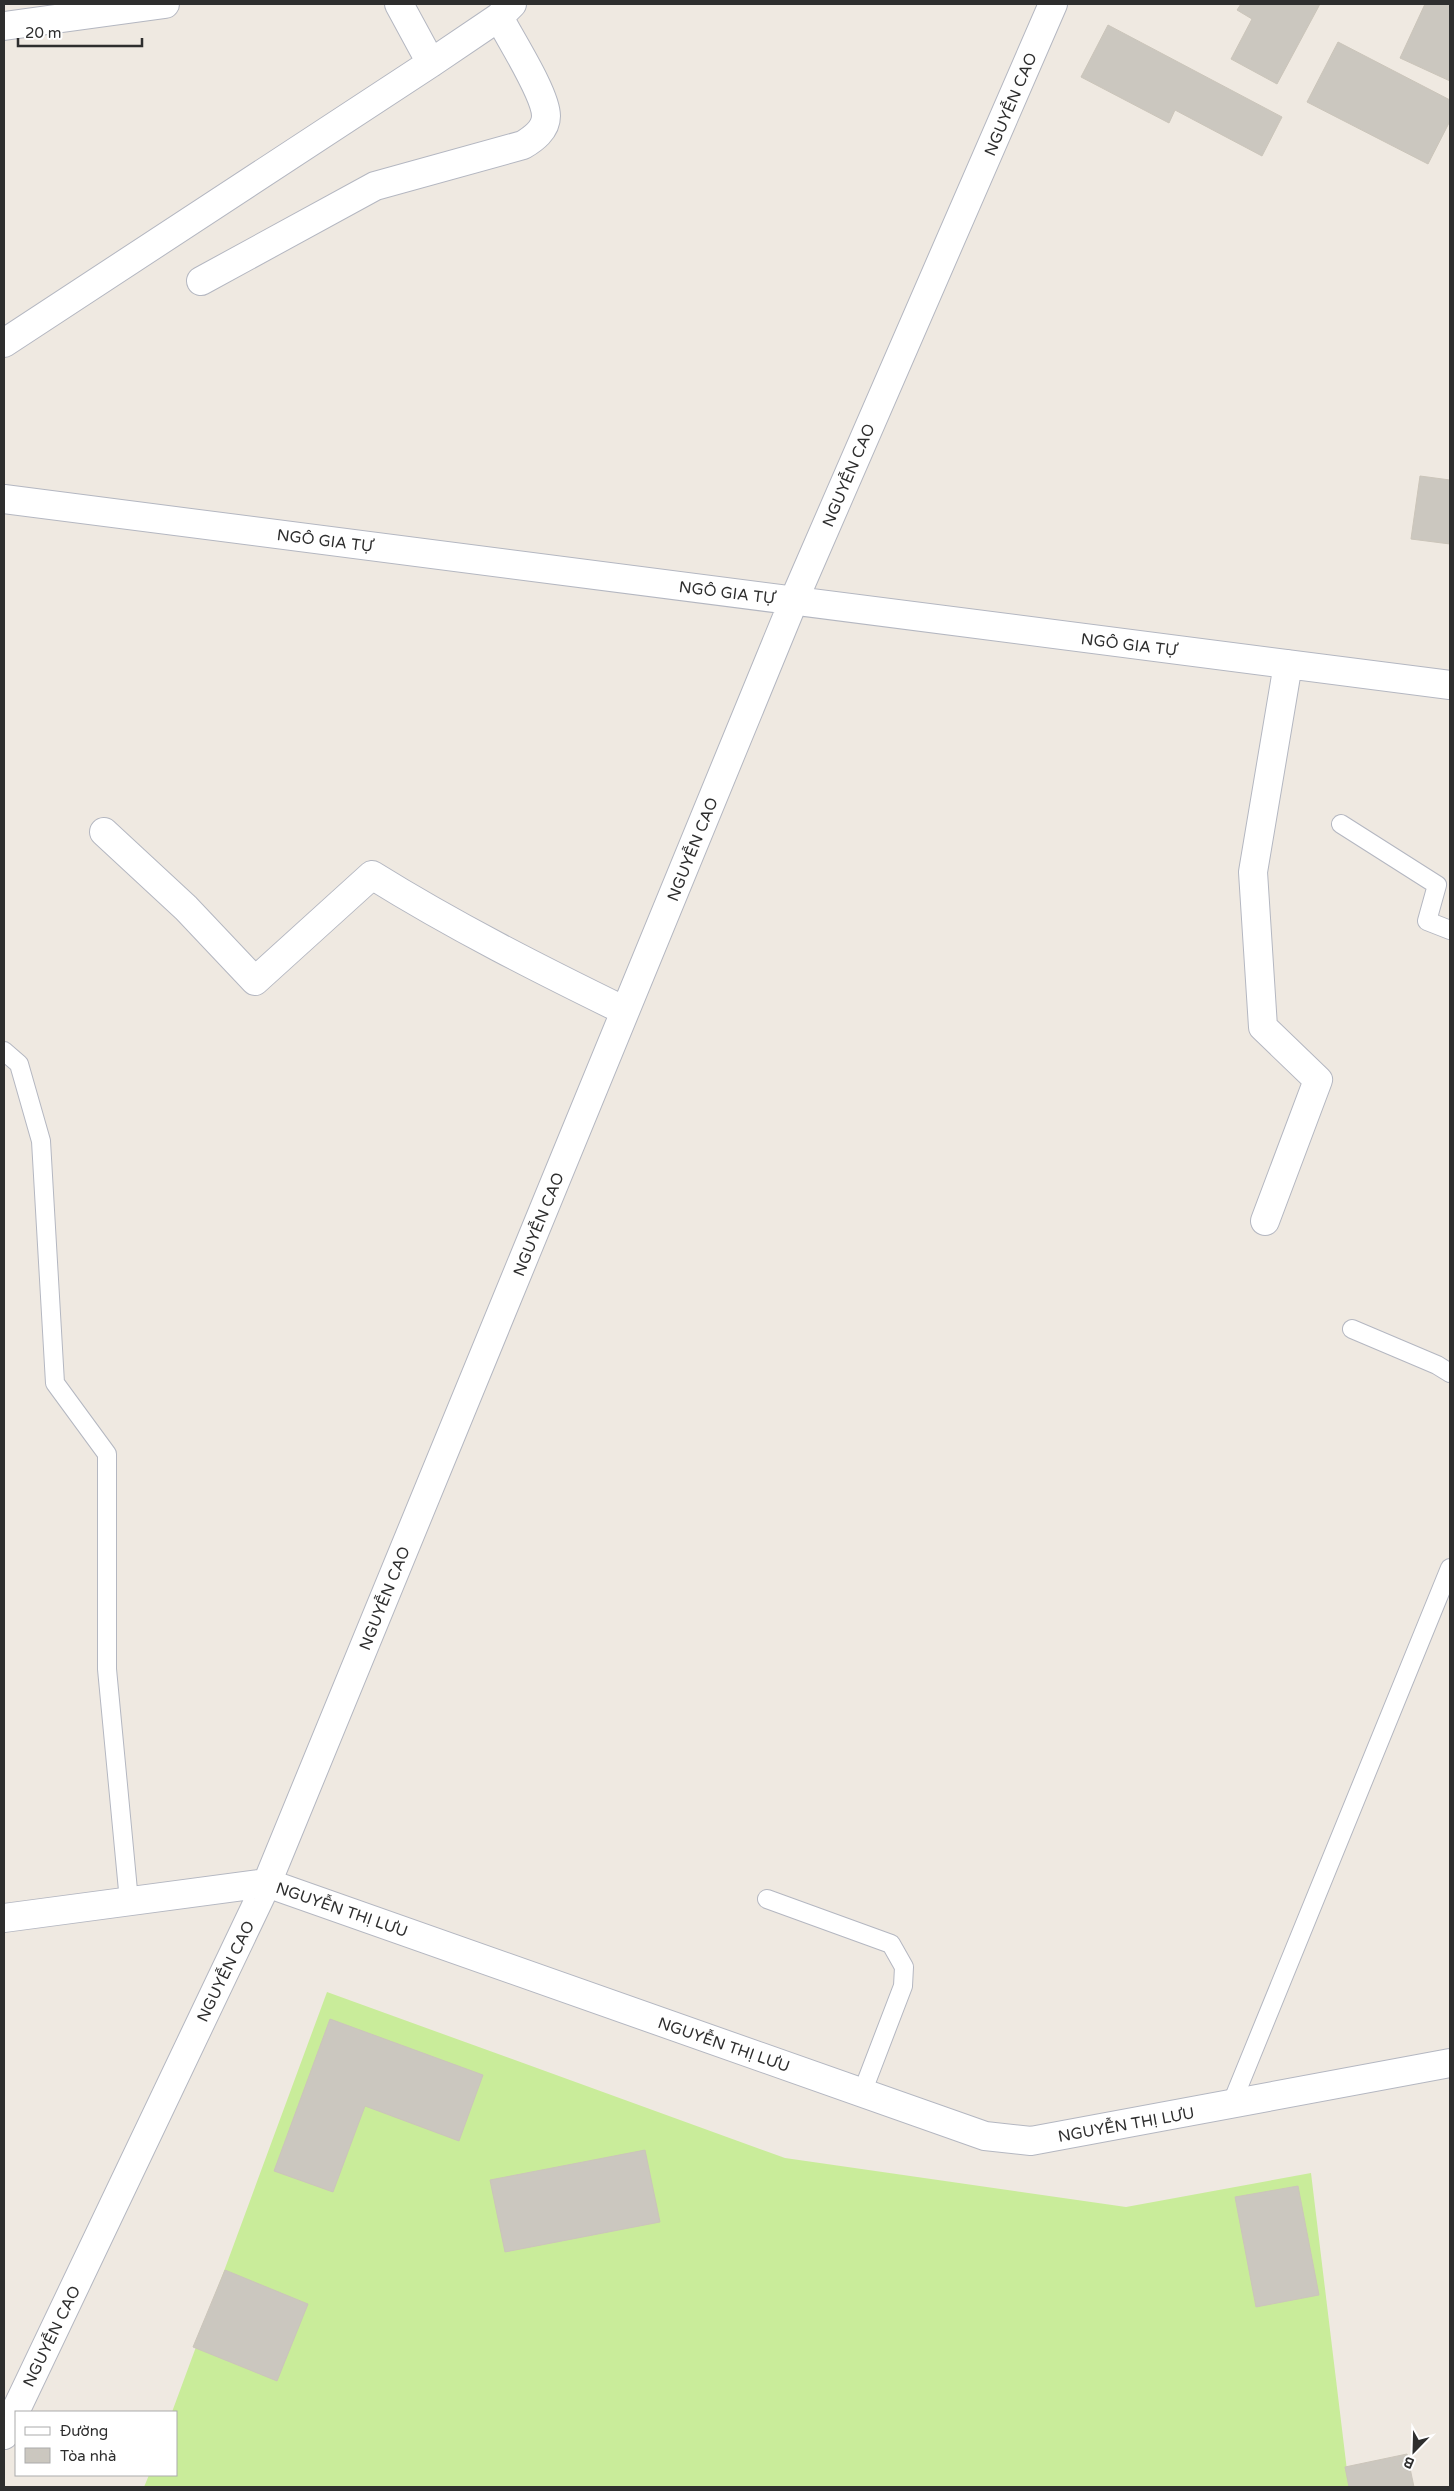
<svg xmlns="http://www.w3.org/2000/svg" width="1454" height="2491" viewBox="0 0 1454 2491" font-family="'Varela Round',sans-serif">
<style>
.pitch{fill:#c9ec9a}
.building{fill:#cbc7bf;stroke:#cbc5ba}
.lines{fill:none;stroke-linecap:round;stroke-linejoin:round}
.service-casing{stroke:#b4b7c1;stroke-width:20}
.minor-casing{stroke:#b4b7c1;stroke-width:30}
.service{stroke:#fff;stroke-width:18}
.minor{stroke:#fff;stroke-width:28}
.labels{text-anchor:middle;stroke-width:5;stroke-linejoin:round;paint-order:stroke}
.street-label{font-size:16px;fill:#2e2e2e;stroke:#fff}
</style>
<rect width="100%" height="100%" fill="#efe9e1"/>
<!-- pitch -->
<path class="pitch" d="M327,1992L785,2158L1126,2207L1311,2173L1349,2487H144L149,2475H176V2412H172Z"/>
<!-- building -->
<path class="building" d="M1241,4H1320L1277,84L1231,59L1252,19L1237,10Z
M1425,4H1450V81L1400,58Z
M1108,25L1282,117L1262,156L1175,110L1169,123L1081,77Z
M1338,42L1450,100V121L1428,164L1307,102Z
M1420,476L1450,480V544L1411,539Z
M330,2019L483,2075L459,2141L365,2106L333,2192L274,2171Z
M645,2150L660,2222L505,2252L490,2180Z
M1298,2186L1319,2295L1256,2307L1235,2197Z
M225,2270L308,2304L277,2381L193,2347Z
M1407,2454L1414,2487H1349L1345,2467Z"/>
<g class="lines">
<defs>
<path id="service" d="M1341,824L1437,885L1427,921L1450,930
M4,1051L19,1064L41,1141L55,1383L107,1454V1669L129,1901
M1352,1329L1437,1365L1450,1373
M767,1899L891,1944L904,1967L903,1986L862,2093
M1231,2105L1450,1568"/>
<path id="minor" d="M399,4L431,63
M4,26L165,4
M201,281L375,186L523,145C533,139 546,130 546,116C546,94 510,39 499,17
M4,343L431,63L499,17L512,4
M4,499L1450,685
M104,832L186,908L255,981L372,875C454,926 539,969 625,1011
M1265,1221L1318,1080L1263,1027L1253,872L1288,664
M4,1918L267,1883L985,2136L1031,2141L1450,2063
M4,2435L267,1883L794,600L1053,4"/>
</defs>
<!-- service casing -->
<use href="#service" class="service-casing"/>
<!-- minor casing -->
<use href="#minor" class="minor-casing"/>
<!-- service -->
<use href="#service" class="service"/>
<!-- minor -->
<use href="#minor" class="minor"/>
</g>
<g class="labels">
<!-- street labels -->
<g class="street-label">
<text transform="translate(1010 104) rotate(-67)" y="6">NGUYỄN CAO</text>
<text transform="translate(848 475) rotate(-67)" y="6">NGUYỄN CAO</text>
<text transform="translate(325 540) rotate(7)" y="6">NGÔ GIA TỰ</text>
<text transform="translate(727 592) rotate(7)" y="6">NGÔ GIA TỰ</text>
<text transform="translate(1129 644) rotate(7)" y="6">NGÔ GIA TỰ</text>
<text transform="translate(692 849) rotate(-68)" y="6">NGUYỄN CAO</text>
<text transform="translate(538 1224) rotate(-68)" y="6">NGUYỄN CAO</text>
<text transform="translate(384 1598) rotate(-68)" y="6">NGUYỄN CAO</text>
<text transform="translate(342 1909) rotate(19)" y="6">NGUYỄN THỊ LƯU</text>
<text transform="translate(225 1971) rotate(-64)" y="6">NGUYỄN CAO</text>
<text transform="translate(724 2044) rotate(19)" y="6">NGUYỄN THỊ LƯU</text>
<text transform="translate(1126 2124) rotate(-10)" y="6">NGUYỄN THỊ LƯU</text>
<text transform="translate(51 2336) rotate(-64)" y="6">NGUYỄN CAO</text>
</g>
</g>
<!-- border -->
<rect width="1454" height="2491" fill="none" stroke="#2e2e2e" stroke-width="10"/>
<!-- legend -->
<rect x="15" y="2411" width="162" height="65" fill="#ffffff" stroke="#ababab"/>
<rect x="25" y="2427" width="25" height="8" fill="#ffffff" stroke="#ababab"/>
<text x="60" y="2436" font-size="15" fill="#2e2e2e">Đường</text>
<rect x="25" y="2448" width="25" height="15" fill="#cbc7bf" stroke="#ababab"/>
<text x="60" y="2461" font-size="15" fill="#2e2e2e">Tòa nhà</text>
<!-- north arrow -->
<g transform="translate(1414 2451) rotate(203)" stroke="#ffffff" stroke-width="4" paint-order="stroke">
<path d="M0-4L9 19L0 12L-9 19Z" fill="#2e2e2e"/>
<text y="-8" font-size="14" font-weight="bold" text-anchor="middle" fill="#2e2e2e">B</text>
</g>
<!-- scale -->
<path d="M18 38v8h124v-8" fill="none" stroke="#2e2e2e" stroke-width="2.5"/>
<text x="25" y="38" font-size="15" fill="#2e2e2e" stroke="#ffffff" stroke-width="4" paint-order="stroke">20 m</text>
</svg>
